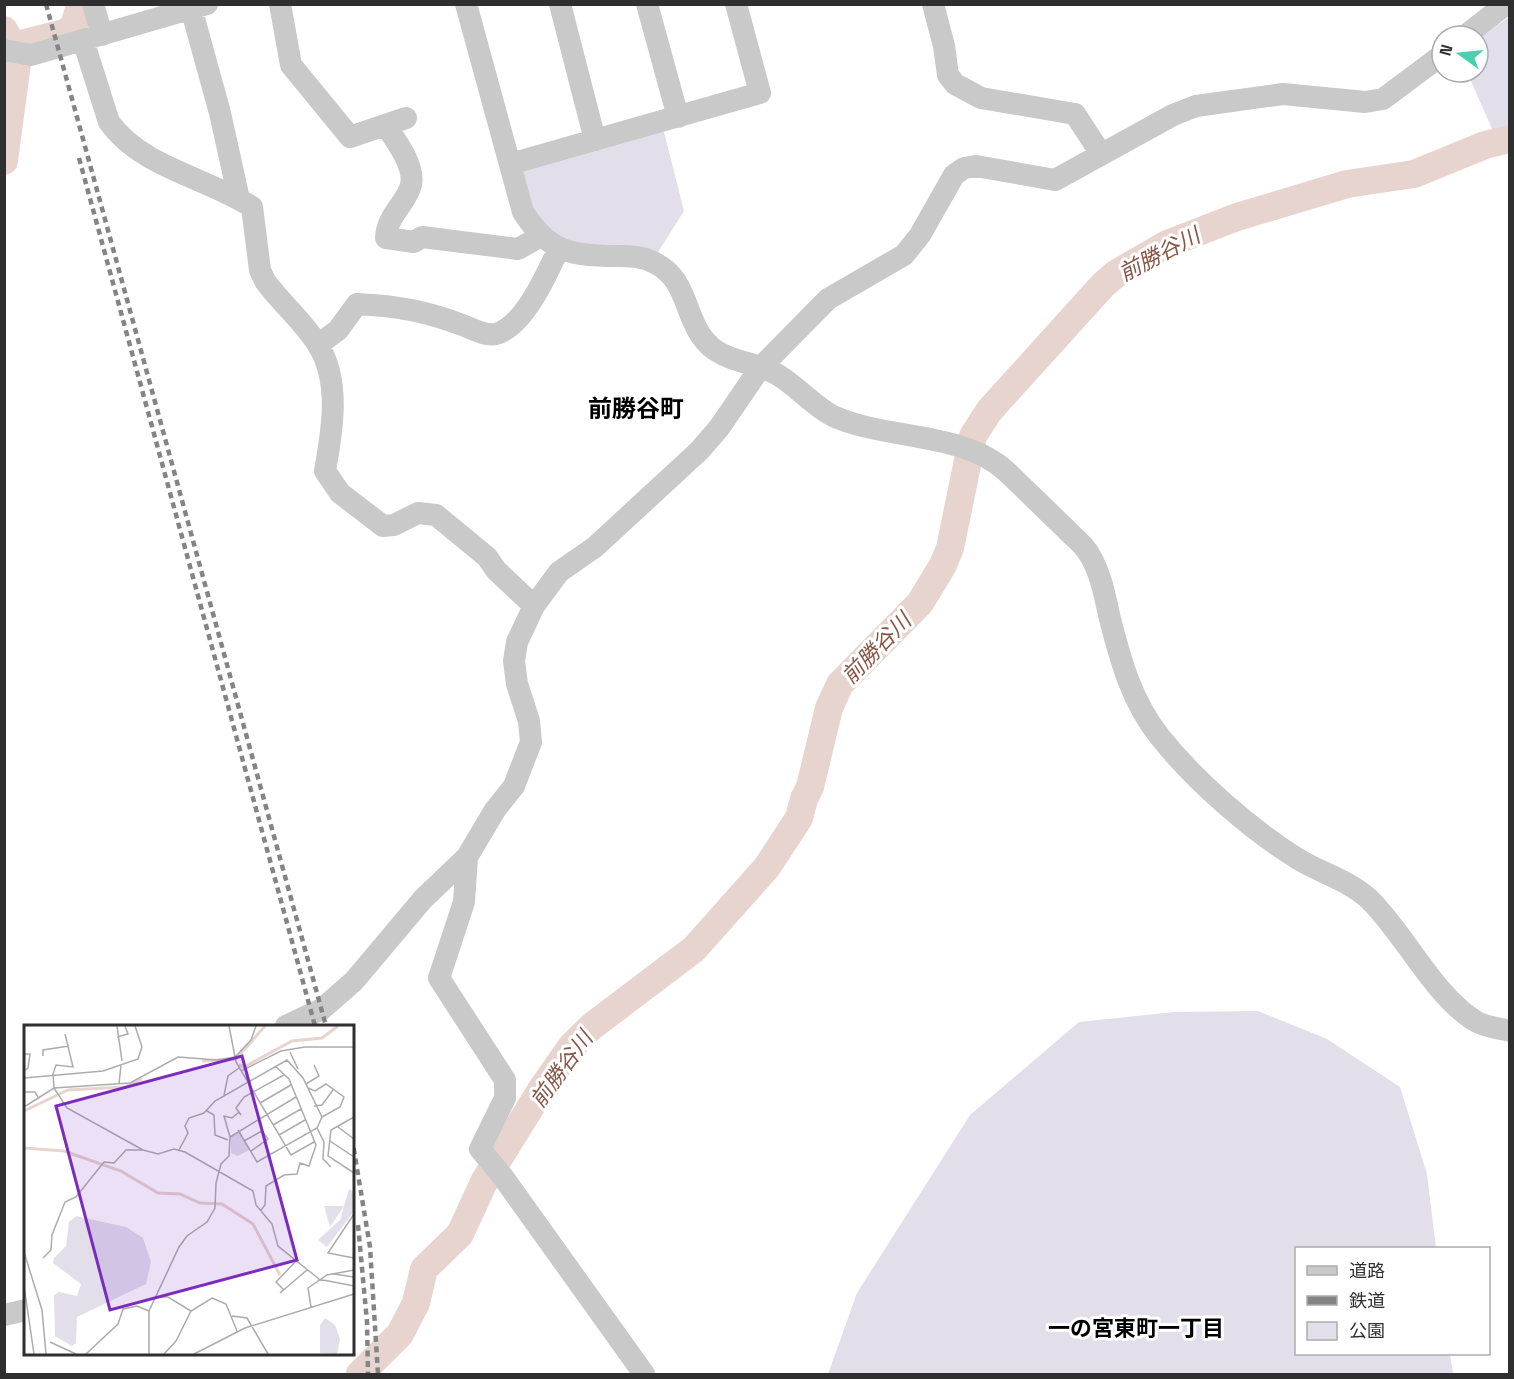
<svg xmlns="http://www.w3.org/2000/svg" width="1514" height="1379" viewBox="0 0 1514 1379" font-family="'Space Grotesk','Noto Sans JP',sans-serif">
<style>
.green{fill:#e2dfeb}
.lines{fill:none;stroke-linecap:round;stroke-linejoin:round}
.river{stroke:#e8d4ce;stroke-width:28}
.minor{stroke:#c9c9c9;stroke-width:22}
.rail{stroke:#848484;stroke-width:4.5;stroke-dasharray:6 4.5;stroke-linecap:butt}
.labels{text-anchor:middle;stroke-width:6;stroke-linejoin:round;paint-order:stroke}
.water-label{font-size:22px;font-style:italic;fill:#885647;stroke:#fff}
.neighbourhood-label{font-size:22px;font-weight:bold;fill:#000;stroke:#fff}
.quarter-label{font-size:24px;font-weight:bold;fill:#000;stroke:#fff}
.inset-river{fill:none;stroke:#e8d4ce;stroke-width:3}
.inset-road{fill:none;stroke:#acacac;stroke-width:1.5}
.view{fill:#7b2cbf;fill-opacity:0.15;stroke:#7b2cbf;stroke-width:3}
.inset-edge{fill:none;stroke:#2f2f2f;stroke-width:3}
</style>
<rect width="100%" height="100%" fill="#fff"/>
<!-- green -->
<path class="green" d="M1509,17V136L1496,138L1467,72H1478V39Z
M662,124L684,211L655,257L572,250L536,226L513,154Z
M1258,1011L1327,1039L1400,1087L1427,1174L1436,1248H1296V1354H1450L1453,1374H828L857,1293L970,1115L1079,1022L1174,1012Z"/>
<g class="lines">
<!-- river -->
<path class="river" d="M4,30L13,46L17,63L4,161
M13,46L64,33L73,28L81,4
M360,1374L400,1334L416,1303L424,1269L460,1234L484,1182L543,1087L571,1047L591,1027L694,949L767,867L799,818L804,799L810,787L829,708L840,684L920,603L943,565L950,548L973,436L989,411L1103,285L1117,273L1167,244L1237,217L1347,184L1414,174L1485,145L1510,139"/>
<!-- minor -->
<path class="minor" d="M93,4L102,35
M190,4L220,113L239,199
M280,4L291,65L350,137L406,118
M466,4L523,212C548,251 570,256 615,256C629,256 642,256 655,263C692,281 683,328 715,350C734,363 759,363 778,375C797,386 813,406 833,416C885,440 964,431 1007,472C1027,491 1046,510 1066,529C1073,537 1084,544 1089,554C1101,573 1105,597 1110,619C1121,662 1132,702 1160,737C1195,781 1250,829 1298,859C1321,873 1348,880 1369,899C1405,934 1435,998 1477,1022C1486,1027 1499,1028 1510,1031
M560,4L595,140
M647,4L678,117
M933,4L944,46L948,75L955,84L981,98L1075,114L1101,154
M1465,36L1506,4
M83,40L109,122C142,168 206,177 252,207L260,270L265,281C281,303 304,322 318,345C341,381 332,432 325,471L340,493L383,526L394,525L418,513L436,515L487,557L496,570L534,606
M4,50L31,55L207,4
M385,125C395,139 418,169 410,188C403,207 387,216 386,238L414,242L422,237L518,249L541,236
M510,164L760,93L736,4
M318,345L338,330L357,304C398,306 426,311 465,326C474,330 486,336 496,334C524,326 547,274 558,250
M467,857L464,902L439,978L505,1080V1098L480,1149L503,1177L644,1374
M286,1026L322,1009L354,981L423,899L467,857L495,810L514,786L531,742L529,721L517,684L514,661L517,642L534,606L559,572L595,547L699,451L719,428L760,368L828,299L904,255L920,235L954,175L964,168L976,166L1055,180L1173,115L1196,106L1283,94L1365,102L1383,99L1442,55
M4,1315L26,1310"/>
<!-- rail -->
<path class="rail" d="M46,4L326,1026
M79,158L315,1026
M352,1138L370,1247L378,1374
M358,1225L367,1322L368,1374"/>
</g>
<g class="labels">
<!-- water labels -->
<g class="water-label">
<text transform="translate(1159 254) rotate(-28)" y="8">前勝谷川</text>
<text transform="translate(876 648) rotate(-46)" y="8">前勝谷川</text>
<text transform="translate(561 1069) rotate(-54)" y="8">前勝谷川</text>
</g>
<!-- neighbourhood labels -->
<g class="neighbourhood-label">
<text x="1136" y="1336">一の宮東町一丁目</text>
</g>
<!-- quarter labels -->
<g class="quarter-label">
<text x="636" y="417">前勝谷町</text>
</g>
</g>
<!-- overview -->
<g transform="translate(24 1025)">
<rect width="330" height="330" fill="#fff"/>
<path d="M216,106L225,125L214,131L207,128V111ZM325,164L330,167V186L303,222L294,215L316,195ZM300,181H320L306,202ZM52,191L102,202L119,213L127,237L122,259L53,292L52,318L48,321L31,311L30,270L35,267L53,271L57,259L29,238L30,233L42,221L45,197ZM301,293L311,300L316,314L313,329L296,328V300Z" fill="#e2dfeb"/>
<path class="inset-river" d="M178,36L212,34L241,1M215,40L220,42L268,16L298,13L314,1M0,86L44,65L100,62L118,54M0,123L40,126L97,146L134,168L156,169L176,178L198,179L229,199L256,250"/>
<path class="inset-road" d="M93,1L98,36M111,1L118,22M205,1L212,37L267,130L290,117M41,9L49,42L32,40L29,49L30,63L43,83L119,125L134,129L150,124L161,127L229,166L232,180L248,199L254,221L295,254M93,12L104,9L101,1M266,27L274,44M0,29H6L4,43L0,46M19,31V25L45,21M217,46L257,26L281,22H330M0,53L79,46L114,34L118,22M95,59L97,40M282,59L295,51L290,40M284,63L291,66L302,59L320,72L316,82L298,92M0,67H11L15,74M200,70L204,51L215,43M236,78L267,60M290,81L298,80L309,65M0,82L30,63L106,58L154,32L193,35L211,32L227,15L232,1M183,86L190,90L191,110L204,115M217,90L212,83L220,72L260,50M330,92L307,105L304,131L330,148M249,100L277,84M314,102L330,114M293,103L300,117L299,134L307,142M255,110L281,95M206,112L200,91L208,93L215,87M220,116L238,106L244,114L227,126M306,116L330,132M155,125L164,108L161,101L165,93L180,88L191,76L263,35L279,53L298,92L293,103L233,137L214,105M237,185L241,180L242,161L260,150L273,149L276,138L285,141L292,120L265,54L251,41M330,189L304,228L330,233M0,227L18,285L22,329M19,233L27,225L28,210L41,177L52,172L80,137L90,138L102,125H119M310,249L330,252M294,254L330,261M0,261L10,329M260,265L252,257L273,235M256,268L283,245M133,272H144L167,286M287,282L284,263L303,250L330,245M208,291L223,293L244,329M26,317L52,329M62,329L94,299L99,284L113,281L125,286M125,329V286L155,222L163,211L183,197L191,183L192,158L197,139L205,131L206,112L272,72M140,329L152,316L167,286L188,273L202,279L213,306M170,329L221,303L330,269"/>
<path class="view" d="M218,31L273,235L86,285L32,81Z"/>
<rect width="330" height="330" class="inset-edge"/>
</g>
<!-- border -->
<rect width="1514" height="1379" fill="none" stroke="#2f2f2f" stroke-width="12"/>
<!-- legend -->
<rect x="1295" y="1247" width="195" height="108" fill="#ffffff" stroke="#acacac" stroke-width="1.5"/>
<rect x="1307" y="1266" width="30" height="9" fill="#c9c9c9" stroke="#acacac" stroke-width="1.5"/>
<text x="1349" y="1277" font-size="18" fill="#2f2f2f">道路</text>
<rect x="1307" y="1296" width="30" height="9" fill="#848484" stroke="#acacac" stroke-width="1.5"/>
<text x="1349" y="1307" font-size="18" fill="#2f2f2f">鉄道</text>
<rect x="1307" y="1322" width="30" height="18" fill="#e2dfeb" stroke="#acacac" stroke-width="1.5"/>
<text x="1349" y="1337" font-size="18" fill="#2f2f2f">公園</text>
<!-- north arrow -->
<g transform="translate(1460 54) rotate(285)"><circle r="28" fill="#ffffff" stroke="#acacac" stroke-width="1.5"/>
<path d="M0-4.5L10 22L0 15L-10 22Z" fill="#48d0b0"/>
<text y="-9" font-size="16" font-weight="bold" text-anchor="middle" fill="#2f2f2f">N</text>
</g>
</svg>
